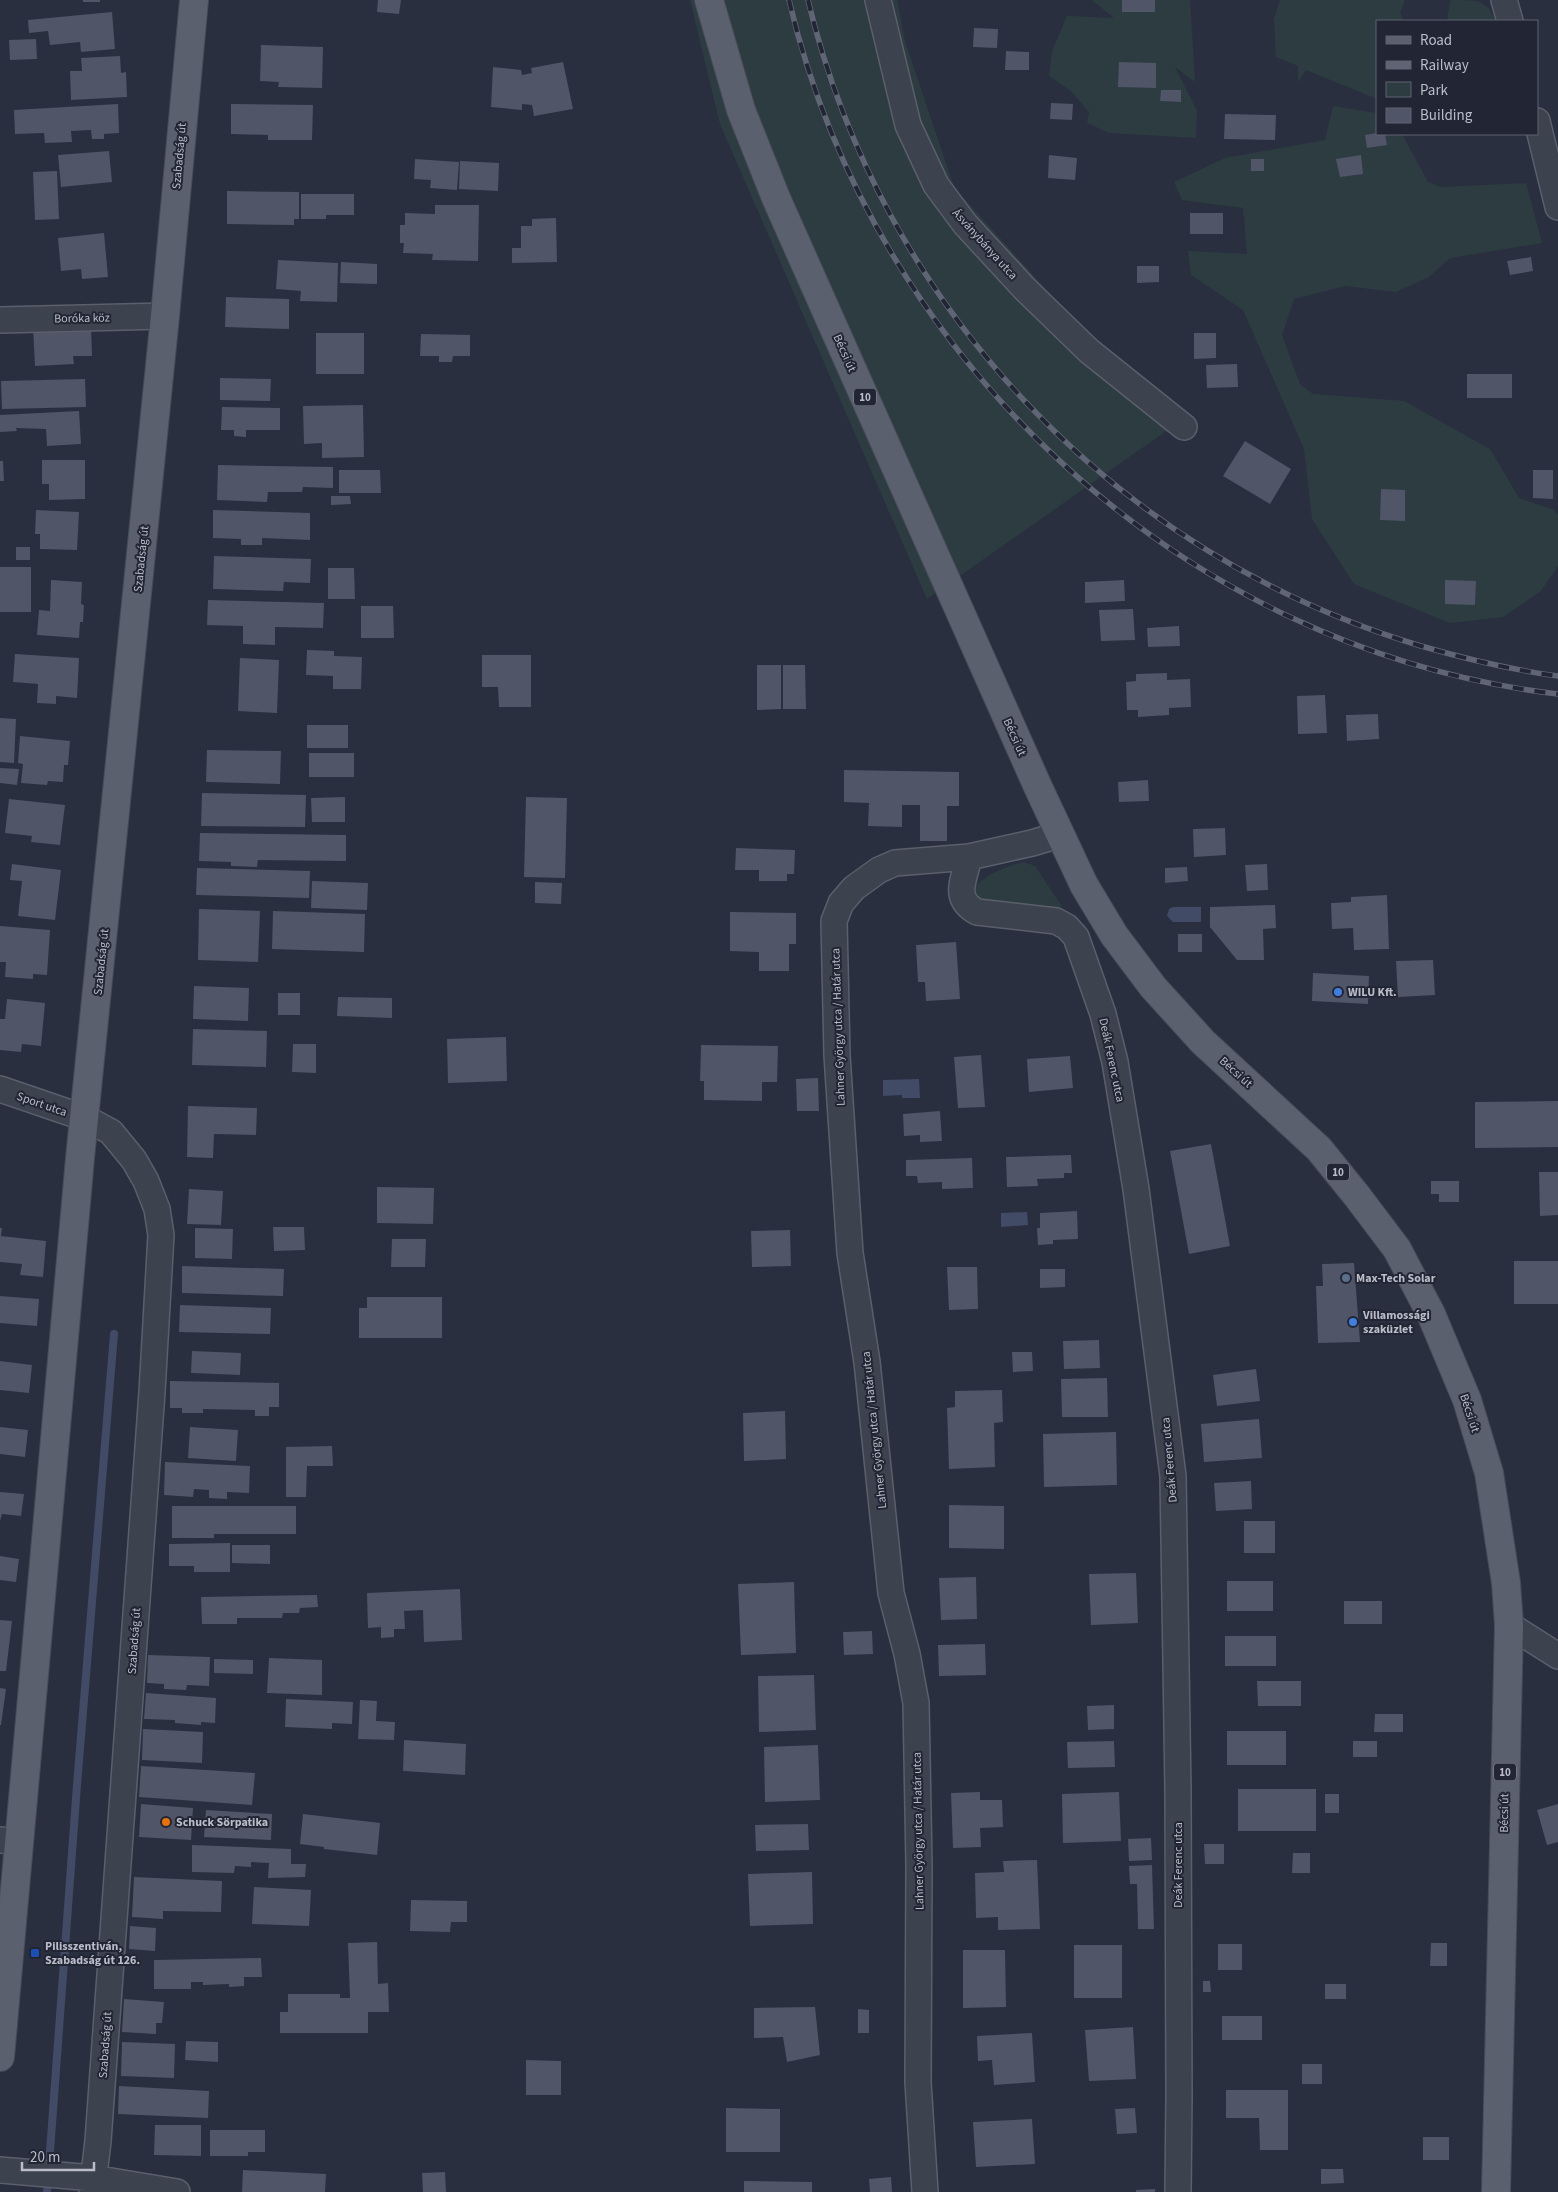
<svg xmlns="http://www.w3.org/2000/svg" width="1558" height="2192" viewBox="0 0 1558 2192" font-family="'Source Sans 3',sans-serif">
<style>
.green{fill:#2c3c41}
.water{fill:#414b66}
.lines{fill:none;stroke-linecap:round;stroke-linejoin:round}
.stream{stroke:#414b66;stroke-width:8}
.building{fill:#505567}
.minor-casing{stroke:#5b5f6c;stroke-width:28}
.major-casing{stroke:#474a58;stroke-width:30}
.minor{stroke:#3d424f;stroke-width:25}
.major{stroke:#5b606f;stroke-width:28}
.rail-casing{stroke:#606575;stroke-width:5.5}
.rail{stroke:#222634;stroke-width:4;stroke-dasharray:11;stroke-linecap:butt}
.shop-dot{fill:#3f7fe0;stroke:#222634;stroke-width:2}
.service-dot{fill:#5c6f8a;stroke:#222634;stroke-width:2}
.food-dot{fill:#e8710a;stroke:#222634;stroke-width:2}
.transit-dot{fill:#1a4fb4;stroke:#222634;stroke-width:2}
.labels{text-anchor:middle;stroke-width:4;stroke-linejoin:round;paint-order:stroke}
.shield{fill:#222634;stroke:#8c909c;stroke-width:1}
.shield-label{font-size:11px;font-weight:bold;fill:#babdc9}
.street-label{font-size:12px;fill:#babdc9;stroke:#222634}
.poi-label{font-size:12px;font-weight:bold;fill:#babdc9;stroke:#222634;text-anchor:start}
</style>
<rect width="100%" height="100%" fill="#292f3f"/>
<!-- green -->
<path class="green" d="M690,0H897L905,41L954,187L1070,316L1182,420L927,599L720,124Z
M1092,0H1190L1195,82L1175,67L1197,111L1196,138L1109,133L1087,123L1089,112L1071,91L1049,76L1052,51L1067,16L1114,18Z
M1280,0H1405L1400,13L1404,21H1377V99L1306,70L1298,82V66L1276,57L1274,19Z
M1452,0C1480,0 1486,0 1496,21H1447L1450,1Z
M1333,106L1377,113V134H1402L1428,182L1441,187L1526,183L1542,243L1450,258L1429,277L1396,292L1345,286L1294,299L1282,335L1300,384L1313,394L1404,401L1490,449L1519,498L1554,510L1558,515V566L1541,591L1503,617L1450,623L1354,584L1312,519L1304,449L1243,310L1191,275L1188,251L1247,254L1243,208L1182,200L1174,182L1225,158L1325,140Z
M1024,862L1035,866L1061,905L1060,910L981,902L972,891C981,876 1007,866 1024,862Z"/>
<!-- water -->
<path class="water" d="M1173,907H1201V922H1173L1167,916L1169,909Z
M919,1079L920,1098H902V1095L883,1096V1080Z
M1027,1212L1028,1225L1001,1227V1213Z"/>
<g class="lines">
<!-- stream -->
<path class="stream" d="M47,2192L77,1785L114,1334"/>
</g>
<!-- building -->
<path class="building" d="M83,0H100V2H83Z
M378,0H401L399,14L377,12Z
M1122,0H1155V12H1122Z
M112,12L115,49L81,52L80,42L50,45L48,31L29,33L28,20Z
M974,28L998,29L997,48L973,47Z
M36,39L37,59L10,60L9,40Z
M261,45L323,47L322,88L278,87L279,82L260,81Z
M1006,51L1029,52V70H1005Z
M120,56L121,73L126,72L127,97L71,100L70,71H82L81,58Z
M563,62L573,109L534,116L532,105L522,104V110L491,107L493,67L521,70L522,75L532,73L531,68Z
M1119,62L1156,63V88L1118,87Z
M1161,90H1181V102L1160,101Z
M1051,103L1073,104L1072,120L1050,119Z
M118,104L119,133L104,134V139H92L91,130L71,131L72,142L45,143L44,133L15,134L14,110Z
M231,104L313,105L312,140H268V135L231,134Z
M1225,114L1276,115L1275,140L1224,139Z
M1377,133L1385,134L1387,145L1367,148L1365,135Z
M109,151L112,182L61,187L58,155Z
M1049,155L1077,158L1075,180L1048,178Z
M1361,155L1363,174L1340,177L1336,159Z
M415,159L459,162L457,190L430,188L431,180L414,179Z
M1251,159H1264V171H1251Z
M460,161L499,163L498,191L459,189Z
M57,171L59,219L35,220L33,172Z
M227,191L299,192V219H294V225L227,224Z
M301,194H354V215H326V219H301Z
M435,205H479L478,261L432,260L433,254L403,253L404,243H400V225H405V213L435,214Z
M1190,213H1223V234H1190Z
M556,218L557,262L512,263V248H521V226H532V219Z
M104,233L108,277L82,279L81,269L61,271L58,238Z
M1531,257L1533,271L1510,275L1507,261Z
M278,260L338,263L337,302L300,301L301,291L276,289Z
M341,262L377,264V284L340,283Z
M1137,266H1159V282L1137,283Z
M226,297L289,299V329L225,327Z
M91,325L92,356H73L74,364L35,366L33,327Z
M316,333H364V374H316Z
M1194,333H1216V358L1194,359Z
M421,334L470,335V356H453L452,362H439V356H420Z
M1237,364L1238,387L1207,388L1206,365Z
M1467,374H1512V398H1467Z
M220,378L271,379L270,401L220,400Z
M85,379L86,407L2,409L1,381Z
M363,405L364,457L322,458V443L304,444L303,406Z
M222,407L280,408V430H246V437L234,436V430H221Z
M79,411L81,444L47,446L46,429L16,428L17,431L0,432V415Z
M1245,441L1291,469L1270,504L1223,476Z
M42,460H85V499L49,500V484H42Z
M0,461H3L4,481H0Z
M218,465L333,467V488L303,487L302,492H268L267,502L217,500Z
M339,470H380L381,493H339Z
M1533,470H1553V499L1533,498Z
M1381,489L1405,490V521L1380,520Z
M331,496H350L351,504L331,505Z
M36,510L79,512L77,550L40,549V534H35Z
M213,510L310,513V540L262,538V545H241V539L213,538Z
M16,547H30V560H16Z
M214,556L311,559L310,583L284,582L283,591L213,589Z
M0,567H31V612H0Z
M328,568H354L355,599H328Z
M51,580L82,582L81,604L84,605L83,622H80L79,638L37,635L39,610L50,611Z
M1124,580L1125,601L1085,603V582Z
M1445,580L1476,581L1475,605L1445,604Z
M208,600L324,603L323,628L275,627V645L243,644V626L207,625Z
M361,606H393L394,638H361Z
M1133,609L1135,640L1101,641L1099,610Z
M1179,626L1180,646L1148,647L1147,628Z
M307,650L334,651V656L362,657L361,689H333V676L306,675Z
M15,654L79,658L77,698L56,696V704L37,703L38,684L13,682Z
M482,655H531V707H499L498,687H482Z
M240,658L279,660L277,713L238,711Z
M757,665H781V709L757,710Z
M783,665H805L806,709H783Z
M1167,673V680L1190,679L1191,707L1169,708V715L1138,717V710H1127L1126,682L1136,681V674Z
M1325,695L1327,733L1298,734L1297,696Z
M1378,714L1379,739L1347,741L1346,715Z
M0,718L16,719L14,763L0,762Z
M307,725H348V748H307Z
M20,736L70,741L68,765H64L63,782L48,781L47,785L21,783L23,764L18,763Z
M207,750L281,751L280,784L206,782Z
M309,753H354V777H309Z
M0,768L19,769L17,785L0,783Z
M844,770L959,772V806H947V841H920V805H902V827L868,826L869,803L844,802Z
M1148,780L1149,801L1119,802L1118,782Z
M202,793L306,795L305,827L201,826Z
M345,797V822H312L311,798Z
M526,797L567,798L565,878L524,877Z
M9,799L65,805L60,845L31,842L32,836L5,833Z
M1225,828L1226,855L1194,857L1193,829Z
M200,833L346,835V861L258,860L257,867L231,866V862L199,861Z
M736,848L795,850L794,874H787V881H759V870H735Z
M12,864L61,870L55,920L18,916L22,881L10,880Z
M1267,864L1268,890L1247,891L1245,865Z
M1187,867L1188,881L1165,883V868Z
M197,868L310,871L309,898L196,895Z
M312,881L368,883L367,910L311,908Z
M535,882L562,883L561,904L535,903Z
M1387,895L1389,949L1354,950L1353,928L1332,929L1331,903L1351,902V897Z
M1275,905L1276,928L1263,929L1264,960H1237L1210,927V907Z
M199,909L260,911L258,962L198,960Z
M273,911L365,914L364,952L272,949Z
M730,912L796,913V944H789V971H759V952L730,951Z
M0,926L50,930L47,975L33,974V979L5,977L6,962H0Z
M1178,934H1202V952H1178Z
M956,942L960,999L926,1001L925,982H918L916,945Z
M1433,960L1435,995L1398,997L1396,961Z
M1313,973L1369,976L1368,1004L1312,1001Z
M194,986L249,988L248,1021L193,1019Z
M278,993H300V1015H278Z
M338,997L392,998V1018L337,1016Z
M7,999L45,1003L41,1046L22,1044L21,1052L0,1050V1019H5Z
M193,1029L267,1031L266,1067L192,1065Z
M506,1037L507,1081L448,1083L447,1039Z
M293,1044H316V1073L292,1072Z
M701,1045L778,1046L777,1082H762V1101L704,1100V1081H700Z
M981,1055L985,1107L958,1108L954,1057Z
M1070,1056L1073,1088L1029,1092L1027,1059Z
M818,1078L819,1111H797L796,1079Z
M1558,1101V1147L1475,1148V1102Z
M188,1106L257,1108L256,1135L214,1134L213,1158L187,1157Z
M940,1111L942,1141L920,1142V1135L904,1136L903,1114Z
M1211,1144L1230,1246L1189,1254L1170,1151Z
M1071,1155L1072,1173H1064V1178L1037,1179L1038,1186L1007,1187L1006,1157Z
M972,1158L973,1188L942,1189V1182L918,1183L917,1176H906V1160Z
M1539,1172H1558V1215L1540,1216Z
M1431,1181H1459V1202H1439V1194H1431Z
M377,1187L434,1188L433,1224L377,1223Z
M189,1189L223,1191L221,1225L187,1224Z
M1077,1211L1078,1239L1053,1240V1244L1038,1245L1037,1228H1040V1213Z
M273,1227H304L305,1250L274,1251Z
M0,1228H2L1,1236L46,1241L43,1277L20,1275L22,1264L0,1262Z
M195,1228L233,1229L232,1259L195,1258Z
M790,1230L791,1266L752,1267L751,1231Z
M392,1239H426L425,1267H391Z
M1514,1261H1558V1304H1514Z
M1354,1263L1360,1342L1318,1343L1316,1286H1323L1322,1264Z
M182,1266L284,1269L283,1296L182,1293Z
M947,1267H977L978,1309L949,1310Z
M1040,1269H1065V1287L1040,1288Z
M0,1296L39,1299L37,1326L0,1323Z
M367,1297H442V1338H359V1308H367Z
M180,1305L271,1308L270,1334L179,1332Z
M1099,1340L1100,1368L1064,1369L1063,1341Z
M192,1351L241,1353L240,1375L191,1373Z
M1012,1352H1032L1033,1371L1013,1372Z
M0,1361L32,1365L29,1393L0,1390Z
M1256,1369L1260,1401L1217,1406L1213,1375Z
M1107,1378L1108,1417H1062L1061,1379Z
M170,1381L279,1383V1407H269V1416H255V1410L203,1409V1413H182V1408H170Z
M1002,1390L1003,1422L994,1423L995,1467L949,1469L947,1408L955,1407V1391Z
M785,1411L786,1459L744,1461L743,1413Z
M1259,1419L1262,1458L1204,1462L1201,1424Z
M0,1427L28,1430L25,1457L0,1454Z
M190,1427L238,1430L236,1461L188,1458Z
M1116,1432L1117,1485L1044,1487L1043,1434Z
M332,1446L333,1466H307L306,1497H286V1447Z
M165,1462L250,1466L249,1493L227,1492V1499L209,1498V1490L194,1489L193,1497L164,1495Z
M1251,1481L1252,1509L1216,1511L1214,1483Z
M0,1492L24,1494L21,1516L2,1514L0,1521Z
M949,1505L1004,1506V1549L949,1548Z
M172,1506H296V1534H214V1538H172Z
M1244,1521H1275V1553H1244Z
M230,1543V1572H194V1566H169V1544Z
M232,1545H270V1564L232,1563Z
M0,1556L19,1559L16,1582L0,1580Z
M1136,1573L1138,1623L1091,1625L1089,1574Z
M976,1577L977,1619L941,1620L939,1578Z
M1227,1581H1273V1611H1227Z
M794,1582L796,1653L741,1655L738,1584Z
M460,1589L462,1640L424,1642L423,1610L404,1611L405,1629H394V1637L381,1638V1627L368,1628L367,1593Z
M317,1595L318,1607L300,1608L299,1613H283L282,1618H237V1624H202L201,1597Z
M1344,1601H1382V1624H1344Z
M0,1620L12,1621L6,1671H0Z
M872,1631L873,1654L844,1655L843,1632Z
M1225,1636H1276V1666H1225Z
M985,1644L986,1675L939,1676L938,1645Z
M148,1655L210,1657L209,1686L187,1685L186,1690L164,1689V1684L147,1683Z
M269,1658L322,1660V1695L267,1693Z
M214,1659L253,1660V1674L214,1673Z
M814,1675L816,1730L759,1732L758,1676Z
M1257,1681H1301V1706H1258Z
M0,1688L6,1689L1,1725H0Z
M146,1693L216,1698L215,1723L201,1722V1725L175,1723V1720L144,1719Z
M286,1699L353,1702L352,1724L332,1723V1729L285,1727Z
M360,1700L377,1701L376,1721L395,1722L394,1740L358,1739Z
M1114,1705V1729L1088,1730L1087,1706Z
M1375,1714H1403V1732H1374Z
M143,1729L203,1732L202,1763L142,1760Z
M1227,1731H1286V1765H1227Z
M404,1740L466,1744L465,1775L403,1771Z
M1114,1741L1115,1767L1068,1768L1067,1742Z
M1353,1741H1377V1757H1353Z
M818,1745L820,1800L765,1802L764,1747Z
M141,1766L255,1773L252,1805L139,1797Z
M1238,1789H1316V1831H1238Z
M980,1792V1800H1002L1003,1827L980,1828L981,1847L953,1848L951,1793Z
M1119,1792L1121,1841L1063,1843L1062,1794Z
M1325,1794H1339V1813H1325Z
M141,1804L193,1808L191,1840L139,1837Z
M1558,1804V1842L1547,1845L1537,1810Z
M206,1810L272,1814L271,1840L204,1837Z
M303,1814L380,1823L377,1855L324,1849V1847L300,1844Z
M808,1824L809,1850L756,1851L755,1825Z
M1151,1838L1152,1860L1129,1861L1128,1839Z
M1204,1844H1224V1864H1205Z
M192,1845L291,1849V1864H306L305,1877L268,1878L269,1863L251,1862V1867L235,1866L234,1873L192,1872Z
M1293,1853H1310V1873H1292Z
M1037,1860L1040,1929L998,1930V1917L976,1918L975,1873L1004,1872L1003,1861Z
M1152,1865L1154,1929H1138L1137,1884H1130L1129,1866Z
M812,1872L813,1924L750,1926L748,1874Z
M134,1877L222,1881L221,1912L163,1911V1919L132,1917Z
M254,1887L311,1890L309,1926L252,1924Z
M411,1900L467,1901V1922H451L450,1932L410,1931Z
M130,1926L156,1928L155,1951L129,1949Z
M377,1942L378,1984L388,1983L389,2012H368V2033H280V2012H288V1994H340V1998H350L348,1943Z
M1431,1943H1447V1966H1430Z
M1218,1944H1242V1970H1218Z
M1074,1945H1122V1998H1074Z
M963,1950H1005L1006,2007L963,2008Z
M261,1958L262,1977H244V1986L229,1987V1984L203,1985V1982H191V1989H154V1960Z
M1203,1981H1210L1211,1992H1203Z
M1325,1984H1346V1999H1325Z
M124,1999L164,2002L162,2023H156V2034L122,2032Z
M815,2007L820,2055L787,2062L783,2037L754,2038V2008Z
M858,2009L869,2010V2033H858Z
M1222,2016H1262V2040H1222Z
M1133,2027L1136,2079L1089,2081L1085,2030Z
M1032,2033L1035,2082L994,2085L992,2060L978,2061L977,2036Z
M186,2041L218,2042V2062L185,2060Z
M122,2042L175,2044L174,2078L121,2076Z
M526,2060L561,2061V2095H526Z
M1302,2064H1322V2084H1302Z
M119,2086L209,2091L208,2118L118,2114Z
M1226,2090H1288V2150H1260L1259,2118H1226Z
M726,2108L780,2109V2152H726Z
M1135,2108L1137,2133L1117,2134L1115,2109Z
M1032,2119L1035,2164L976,2167L973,2122Z
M155,2125H201V2156L154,2155Z
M210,2130H265V2152H248V2156H210Z
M1423,2137H1449V2160H1423Z
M1321,2169H1343L1344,2183L1321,2184Z
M243,2170L326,2174L325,2192H242Z
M445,2172L446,2192H423L422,2173Z
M891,2177L892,2192H870L869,2179Z
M744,2181L812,2182V2192H744Z
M1155,2189V2192H1136V2190Z"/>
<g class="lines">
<defs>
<path id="minor" d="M878,0L908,125L936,185L965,224L1025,289L1089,351L1184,427
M1504,0L1510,21
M1537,121L1558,207
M0,320L165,316
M969,857C964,881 952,898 977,912L1056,921L1067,927L1076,937L1103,1014L1115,1062L1136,1189L1173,1476L1178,1790L1179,2096L1178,2192
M0,1089L85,1118L111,1132L134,1160L146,1181L157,1209L161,1235L152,1392L98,2141L92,2192
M1509,1625L1558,1656
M0,1840L18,1842
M0,2170L93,2178L177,2192
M925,2192L918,2082L919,1865L916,1703L907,1654L891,1593L867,1362L850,1253L837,1055L834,921L841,903L854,888L879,870L895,863L969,857L1032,843L1059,835"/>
<path id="major" d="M709,0L741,110L776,198L1038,787L1084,885L1114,935L1153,987L1203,1042L1319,1149L1357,1196L1397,1249L1431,1314L1467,1400L1489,1473L1506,1583L1509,1625L1496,2192
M0,2057L80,1158L165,316L194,0"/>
</defs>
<!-- minor casing -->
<use href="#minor" class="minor-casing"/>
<!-- major casing -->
<use href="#major" class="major-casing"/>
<!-- minor -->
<use href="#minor" class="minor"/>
<!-- major -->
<use href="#major" class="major"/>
<defs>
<path id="rail" d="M789,0C874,362 1186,651 1558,694
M808,0C882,308 1117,556 1421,646C1466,659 1512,670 1558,676"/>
</defs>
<!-- rail casing -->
<use href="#rail" class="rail-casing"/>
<!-- rail -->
<use href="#rail" class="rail"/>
</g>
<!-- markers -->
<g class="shop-dot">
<circle cx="1338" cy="992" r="5"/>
<circle cx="1353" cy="1322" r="5"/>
</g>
<circle class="service-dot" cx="1346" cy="1278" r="5"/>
<circle class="food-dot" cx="166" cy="1822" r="5"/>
<rect class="transit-dot" x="30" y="1948" width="10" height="10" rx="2.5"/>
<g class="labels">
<!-- shield labels -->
<g class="shield">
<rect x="854" y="388.5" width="22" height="17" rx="4"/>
<rect x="1327" y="1163.5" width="22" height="17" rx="4"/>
<rect x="1494" y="1763.5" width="22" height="17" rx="4"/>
</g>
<g class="shield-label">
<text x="865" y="401">10</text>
<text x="1338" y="1176">10</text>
<text x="1505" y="1776">10</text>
</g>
<!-- street labels -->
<g class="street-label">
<text transform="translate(179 156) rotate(-85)" y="4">Szabadság út</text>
<text transform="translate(985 244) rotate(48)" y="4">Ásványbánya utca</text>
<text transform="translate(82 318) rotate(-1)" y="4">Boróka köz</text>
<text transform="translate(845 353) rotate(66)" y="4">Bécsi út</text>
<text transform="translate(141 559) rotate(-84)" y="4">Szabadság út</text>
<text transform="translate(1015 737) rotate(66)" y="4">Bécsi út</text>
<text transform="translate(101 962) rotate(-84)" y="4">Szabadság út</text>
<text transform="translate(838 1027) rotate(-92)" y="4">Lahner György utca / Határ utca</text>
<text transform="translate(1112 1060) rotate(78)" y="4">Deák Ferenc utca</text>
<text transform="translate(1236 1072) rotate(42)" y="4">Bécsi út</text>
<text transform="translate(42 1104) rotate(19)" y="4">Sport utca</text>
<text transform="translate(1470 1413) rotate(72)" y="4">Bécsi út</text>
<text transform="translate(874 1430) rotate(-96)" y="4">Lahner György utca / Határ utca</text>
<text transform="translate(1169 1460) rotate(-95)" y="4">Deák Ferenc utca</text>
<text transform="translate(134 1641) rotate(-86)" y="4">Szabadság út</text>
<text transform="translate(1504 1813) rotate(-89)" y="4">Bécsi út</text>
<text transform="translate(918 1831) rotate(-91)" y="4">Lahner György utca / Határ utca</text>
<text transform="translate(1178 1865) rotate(-90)" y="4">Deák Ferenc utca</text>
<text transform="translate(105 2045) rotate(-86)" y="4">Szabadság út</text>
</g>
<!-- poi labels -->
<g class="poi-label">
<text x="1348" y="996">WILU Kft.</text>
<text x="1356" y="1282">Max-Tech Solar</text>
<text x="1363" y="1319">Villamossági<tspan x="1363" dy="14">szaküzlet</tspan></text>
<text x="176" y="1826">Schuck Sörpatika</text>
<text x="45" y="1950">Pilisszentiván,<tspan x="45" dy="14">Szabadság út 126.</tspan></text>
</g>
</g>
<!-- legend -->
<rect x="1376" y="20" width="162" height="115" fill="#222634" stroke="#5f6270"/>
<rect x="1386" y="36" width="25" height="8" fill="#5b606f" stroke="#5f6270"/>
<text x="1420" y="45" font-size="15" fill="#babdc9">Road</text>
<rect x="1386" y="61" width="25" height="8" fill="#606575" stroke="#5f6270"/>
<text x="1420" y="70" font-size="15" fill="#babdc9">Railway</text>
<rect x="1386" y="82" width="25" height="15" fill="#2c3c41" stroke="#5f6270"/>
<text x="1420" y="95" font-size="15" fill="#babdc9">Park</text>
<rect x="1386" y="108" width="25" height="15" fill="#505567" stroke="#5f6270"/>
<text x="1420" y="120" font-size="15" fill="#babdc9">Building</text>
<!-- scale -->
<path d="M22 2162v8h72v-8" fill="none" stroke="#babdc9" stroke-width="2.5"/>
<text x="30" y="2162" font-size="15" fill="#babdc9" stroke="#222634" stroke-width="4" paint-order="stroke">20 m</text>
</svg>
